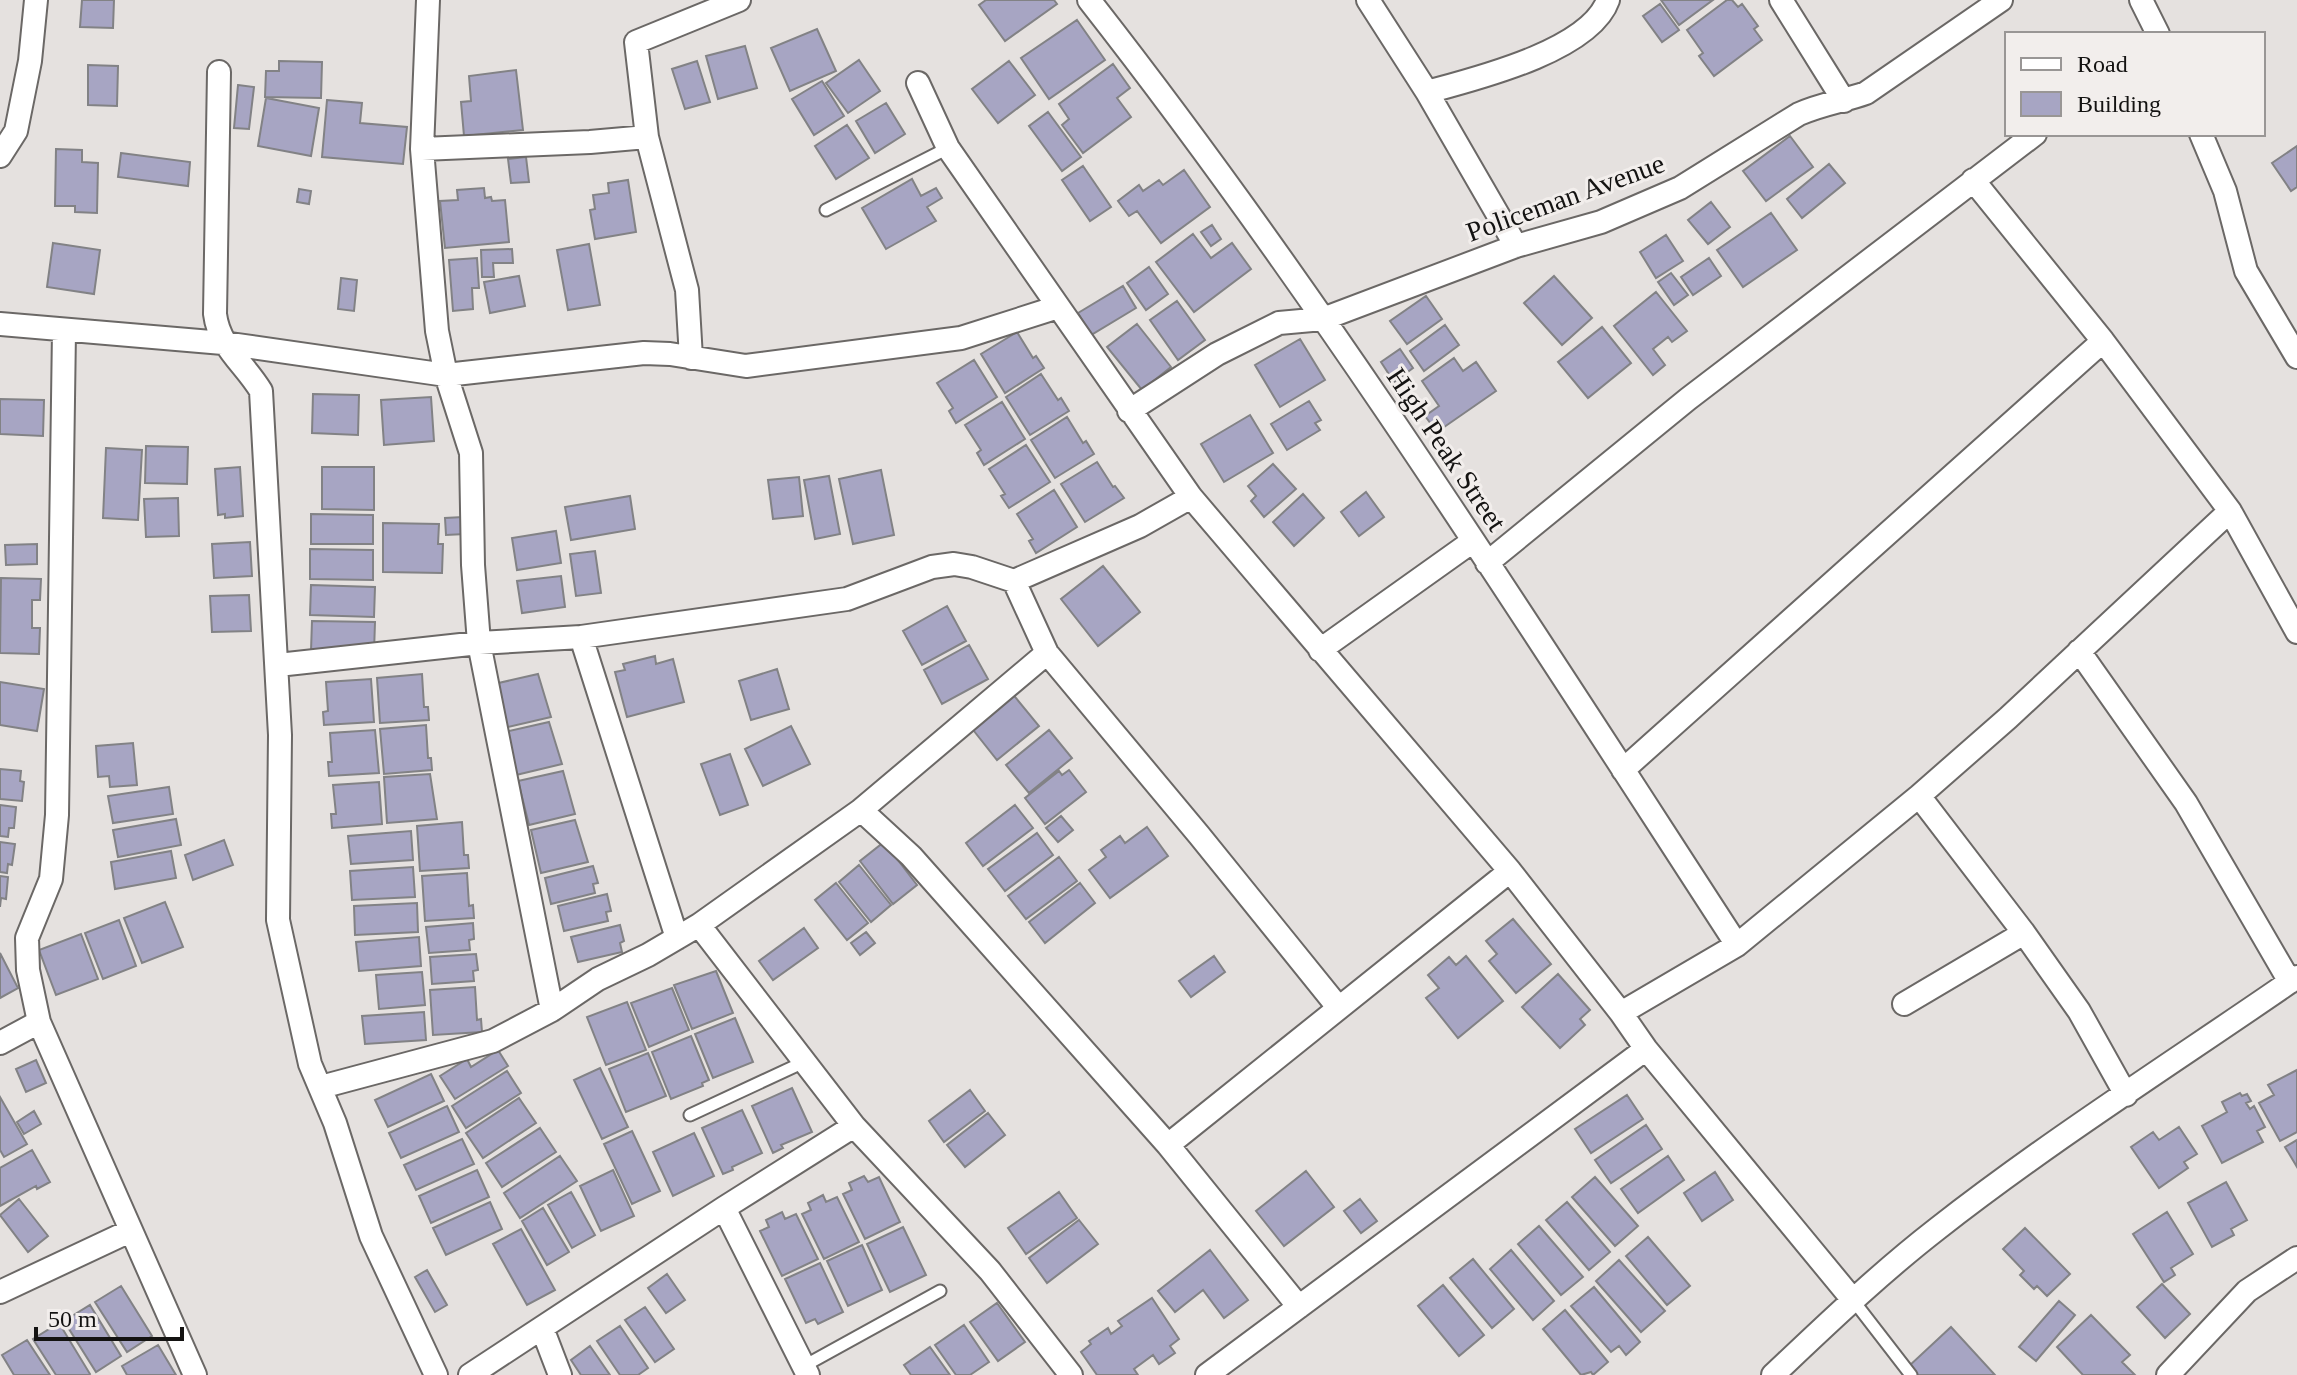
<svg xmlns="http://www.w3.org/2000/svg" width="2297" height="1375" viewBox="0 0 2297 1375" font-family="Georgia,serif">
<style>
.building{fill:#a7a5c3;stroke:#828285;stroke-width:2}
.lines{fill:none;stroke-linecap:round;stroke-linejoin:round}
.service-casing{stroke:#6b6866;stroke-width:15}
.minor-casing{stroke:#6b6866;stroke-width:26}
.service{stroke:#fff;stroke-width:11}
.minor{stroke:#fff;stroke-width:22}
.labels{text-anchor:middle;stroke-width:6;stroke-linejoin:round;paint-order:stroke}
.street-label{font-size:28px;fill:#141312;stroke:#f2eeec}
</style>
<rect width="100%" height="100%" fill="#e5e1df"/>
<!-- building -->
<path class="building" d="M82,0H114L113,28L80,27Z
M986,0H1054L1057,4L1005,41L979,5Z
M1661,0H1713L1679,25Z
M1727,0H1732L1738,7L1742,4L1758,26L1754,29L1762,40L1714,76L1699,56L1703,53L1687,30Z
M1660,4L1679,30L1662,42L1643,16Z
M1077,20L1105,60L1049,99L1021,58Z
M817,29L836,71L790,91L771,48Z
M745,46L757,88L718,99L706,56Z
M859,60L880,91L848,113L826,83Z
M279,61L322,62L321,98L265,97L266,71H279Z
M697,61L710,102L685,109L672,69Z
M1009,61L1035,95L998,123L972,89Z
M1113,64L1130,88L1117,98L1131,117L1083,153L1062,125L1069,119L1059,104Z
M88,65L118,66L117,106L88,105Z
M516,70L523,130L464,136L461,102L471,101L469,76Z
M822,81L844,116L814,135L792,99Z
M238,85L254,87L249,129L234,128Z
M266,98L319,108L311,156L258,146Z
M327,100L362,103L360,123L407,127L403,164L322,157Z
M886,103L905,134L875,153L856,121Z
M1048,112L1081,157L1062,171L1029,126Z
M847,125L869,158L836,179L815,146Z
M1790,136L1813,167L1766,201L1743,171Z
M2297,146V187L2291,191L2272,163Z
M56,149L82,150V162L98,163L97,213L75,212V206H55Z
M121,153L190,162L188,186L118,177Z
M526,157L529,182L511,183L508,159Z
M1829,164L1845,183L1802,218L1787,199Z
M1083,166L1111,207L1090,221L1062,180Z
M1184,170L1210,207L1161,243L1137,211L1129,216L1118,201L1139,185L1143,191L1159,180L1163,185Z
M912,179L921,196L936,188L942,198L927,207L936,221L886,249L862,208Z
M628,180L636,232L595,239L590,210L595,209L593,195L609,193L608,183Z
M484,188L485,198L491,197L492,201L505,200L509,242L445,248L440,201L458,200L457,190Z
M299,189L311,191L309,204L297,202Z
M1711,202L1730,227L1708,244L1688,220Z
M1771,213L1797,250L1743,287L1717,250Z
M1212,225L1221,239L1211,246L1201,232Z
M1193,234L1211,258L1232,243L1251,269L1194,312L1156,262Z
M1666,235L1683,261L1656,278L1640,252Z
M53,243L100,250L94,294L47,287Z
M589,244L600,305L568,310L557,250Z
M512,249L513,263H493L494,277H482L481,250Z
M477,258L479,288H472L473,309L453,311L449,260Z
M1709,258L1721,276L1693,295L1681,277Z
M1149,267L1168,294L1146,310L1127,283Z
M1671,273L1688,295L1674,305L1658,282Z
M519,276L525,306L490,313L484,282Z
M1554,276L1592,318L1562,345L1524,303Z
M341,278L357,280L354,311L338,309Z
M1123,286L1136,308L1091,335L1078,313Z
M1656,292L1687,331L1672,342L1668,337L1653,349L1665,365L1653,375L1614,326Z
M1426,296L1442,319L1407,344L1390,321Z
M1177,301L1205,340L1178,360L1150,320Z
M1137,324L1171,367L1142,390L1107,347Z
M1445,325L1459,345L1424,371L1410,351Z
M1602,327L1631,363L1588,398L1558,362Z
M1017,332L1033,358L1036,356L1044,368L1005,393L981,354Z
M1300,339L1325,380L1280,407L1255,365Z
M1400,349L1413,368L1394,382L1381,362Z
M1454,358L1463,371L1476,362L1496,391L1437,432L1425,416L1439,406L1422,381Z
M974,360L997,397L956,423L949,411L953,408L937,383Z
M1041,374L1058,400L1061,398L1069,411L1030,435L1006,397Z
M313,394L359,395L358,435L312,433Z
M431,397L434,441L384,445L381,400Z
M0,399L44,400L43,436L0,434Z
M1309,401L1321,420L1315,423L1320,430L1287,450L1271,424Z
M1002,402L1025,439L984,465L977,453L981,450L965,425Z
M1250,415L1273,453L1224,482L1201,444Z
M1067,417L1083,443L1086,441L1094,454L1055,478L1031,440Z
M1026,445L1050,482L1009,508L1001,496L1005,494L989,469Z
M146,446L188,447L187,484L145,483Z
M106,448L142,450L138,520L103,518Z
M1097,462L1113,487L1115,486L1124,498L1085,522L1061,484Z
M1273,464L1296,489L1264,517L1251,501L1256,496L1248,486Z
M240,467L243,516L225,518V514L218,515L215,469Z
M322,467H374V510L322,509Z
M881,470L894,535L853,544L839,479Z
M829,476L840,534L815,539L804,480Z
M799,477L803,516L773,519L768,480Z
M1054,490L1077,527L1036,553L1029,541L1033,539L1017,514Z
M1366,492L1384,517L1359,536L1341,512Z
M1303,494L1324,518L1294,546L1273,522Z
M630,496L635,529L571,540L565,507Z
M178,498L179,536L146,537L144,499Z
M311,514L373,515V544H311Z
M463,517L465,534L446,535L445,518Z
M383,523L439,524L438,544H443L442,573L383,572Z
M556,531L561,563L517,570L512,538Z
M250,542L252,576L214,578L212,544Z
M37,544V564L6,565L5,545Z
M310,549L373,550V580L310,579Z
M595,551L601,593L576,596L570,554Z
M1103,566L1140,612L1098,646L1061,599Z
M561,576L565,607L522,613L517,581Z
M1,578L41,579L40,600H32V628H40L39,654L0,653Z
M311,585L375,587L374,617L310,615Z
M249,595L251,631L212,632L210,596Z
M947,606L966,641L922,665L903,631Z
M312,621L375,622L374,652L311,651Z
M969,645L988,679L942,704L924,670Z
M655,656L656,664L673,659L684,702L627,717L615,672L625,670L623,664Z
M777,669L789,709L751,720L739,681Z
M422,674L424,707H428L429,720L380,723L377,678Z
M538,674L551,717L504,728L494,684Z
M371,679L374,722L324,725L323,712L328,711L326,682Z
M0,682L44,689L37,731L0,725Z
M1011,692L1039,726L997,760L970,726Z
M549,722L562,764L516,775L505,732Z
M426,725L428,758H431L432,770L384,774L380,729Z
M791,726L810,764L763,786L745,749Z
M375,730L379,773L329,776L328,762H332L330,733Z
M1049,730L1072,758L1029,793L1006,765Z
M133,743L137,785L110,787L109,776L98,777L96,746Z
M730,754L748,805L720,815L701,764Z
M0,769L21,771L20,781L24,782L22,801L0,799Z
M1069,770L1086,792L1045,824L1025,798L1059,771L1062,775Z
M563,771L575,814L529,825L518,781Z
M430,774L437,819L387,823L384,777Z
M379,782L382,824L332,828L331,814H336L333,785Z
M169,787L173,814L113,823L108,796Z
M0,805L16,807L14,828H9L8,837L0,836Z
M1015,805L1033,828L983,866L966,843Z
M1061,816L1073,830L1058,842L1046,828Z
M176,819L181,845L118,857L113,830Z
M575,820L588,862L541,873L531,830Z
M462,822L464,855H468L469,868L420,871L417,826Z
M1147,827L1168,856L1110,898L1089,870L1106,857L1101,850L1120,836L1125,843Z
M411,831L413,860L351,864L348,836Z
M1037,833L1053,855L1005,891L988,869Z
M224,840L233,865L193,880L185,855Z
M0,842L15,844L12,865L8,864L7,873L0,872Z
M884,842L917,885L893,904L860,861Z
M171,851L176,878L115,889L111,862Z
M1059,857L1077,881L1026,919L1008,896Z
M859,865L891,905L871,922L839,882Z
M593,866L598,883L593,884L595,893L551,904L545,878Z
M413,867L415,897L352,900L350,871Z
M467,873L469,906L473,905L474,918L425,921L422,876Z
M0,876L8,877L6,899L1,898L0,907Z
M836,883L868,923L847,940L815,900Z
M1080,883L1095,903L1045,943L1029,922Z
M607,894L611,911L606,912L608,921L564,931L558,906Z
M165,902L183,947L142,963L124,918Z
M417,903L418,932L355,935L354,906Z
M1513,919L1551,964L1516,993L1489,961L1497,954L1486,941Z
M119,920L136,966L103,979L85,933Z
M473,923L474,939L469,940L470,950L429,953L426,927Z
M620,925L624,941L620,943L622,952L578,962L571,937Z
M804,928L818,948L773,980L759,961Z
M866,932L875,943L860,955L851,943Z
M81,934L98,979L56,995L39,950Z
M419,937L421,966L359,971L356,942Z
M0,953L18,988L0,998Z
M476,954L478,970L473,971L474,981L432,984L430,957Z
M1214,956L1225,972L1191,997L1179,981Z
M1466,956L1503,1001L1458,1038L1426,998L1439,988L1428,975L1449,957L1456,965Z
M716,971L733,1013L692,1029L674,985Z
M422,972L425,1005L379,1009L376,975Z
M1558,974L1590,1010L1580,1019L1585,1025L1560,1048L1522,1007Z
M475,987L477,1020L481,1019L482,1032L433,1035L430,990Z
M672,988L689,1030L649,1047L631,1003Z
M627,1002L646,1050L606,1065L587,1017Z
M424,1012L426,1040L365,1044L362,1016Z
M735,1018L753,1062L713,1078L695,1034Z
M691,1036L709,1080L702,1083L703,1086L671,1099L652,1052Z
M498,1050L508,1066L455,1099L440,1076L467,1059L471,1067Z
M648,1053L666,1096L626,1112L609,1069Z
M36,1060L46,1083L26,1092L16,1069Z
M600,1068L628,1127L602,1139L574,1080Z
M2297,1070V1132L2280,1141L2259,1103L2274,1095L2268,1085Z
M507,1071L521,1093L466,1128L452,1106Z
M431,1074L444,1101L388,1127L375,1100Z
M792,1088L812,1132L781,1145L783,1148L773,1153L752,1106Z
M970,1090L985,1111L944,1142L929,1121Z
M2240,1093L2242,1096L2247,1094L2251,1101L2246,1103L2250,1109L2254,1106L2265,1127L2257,1131L2263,1142L2222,1163L2202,1126L2227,1112L2222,1102Z
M1627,1095L1643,1119L1591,1153L1575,1129Z
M0,1097L27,1144L4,1157L0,1150Z
M519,1098L536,1123L483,1158L466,1133Z
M447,1106L459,1132L401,1158L389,1133Z
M742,1110L762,1153L732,1167L733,1170L723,1174L702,1128Z
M34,1111L41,1124L24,1134L17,1122Z
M988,1113L1005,1135L965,1167L947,1145Z
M1646,1125L1662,1149L1611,1183L1595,1160Z
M2179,1127L2197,1154L2184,1162L2188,1168L2159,1188L2131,1147L2153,1132L2159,1140Z
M540,1128L556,1152L502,1187L486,1163Z
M632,1131L660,1191L632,1204L604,1144Z
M694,1133L714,1176L673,1196L653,1152Z
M462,1139L474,1164L416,1190L404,1165Z
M2297,1140V1167L2285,1147Z
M32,1150L50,1182L37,1189L36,1186L0,1206V1168Z
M560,1156L577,1181L520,1218L504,1193Z
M1668,1156L1684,1180L1638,1213L1621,1189Z
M477,1170L489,1197L431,1223L419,1196Z
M613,1170L634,1216L601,1231L580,1186Z
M1306,1171L1334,1207L1284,1246L1256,1211Z
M1715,1172L1733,1200L1702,1221L1684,1193Z
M864,1176L868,1182L879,1177L900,1222L865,1239L843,1194L852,1190L849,1183Z
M1595,1177L1638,1226L1615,1246L1572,1197Z
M2226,1182L2247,1220L2231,1229L2234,1235L2212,1247L2188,1203Z
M571,1192L595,1235L572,1248L548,1205Z
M1059,1192L1077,1218L1026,1254L1008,1228Z
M823,1195L826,1202L837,1197L859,1242L824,1259L802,1214L811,1210L808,1203Z
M19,1199L48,1236L28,1252L0,1215Z
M1360,1199L1377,1221L1361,1233L1344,1211Z
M490,1202L502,1229L446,1255L433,1228Z
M1567,1202L1610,1252L1589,1270L1546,1220Z
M543,1208L569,1252L547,1265L522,1221Z
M782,1212L785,1219L796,1214L818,1259L782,1276L760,1231L769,1227L766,1220Z
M2167,1212L2193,1254L2171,1268L2175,1275L2164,1282L2133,1234Z
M1079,1220L1098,1244L1047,1283L1029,1258Z
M1539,1226L1583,1277L1561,1295L1518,1244Z
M903,1227L926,1275L890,1292L867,1244Z
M2025,1228L2070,1274L2047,1296L2037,1286L2034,1289L2020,1275L2024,1271L2003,1249Z
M521,1229L555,1290L527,1305L493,1244Z
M1648,1237L1690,1286L1667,1305L1626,1256Z
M862,1245L882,1290L848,1306L827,1261Z
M1210,1250L1248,1300L1224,1318L1203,1290L1175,1312L1158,1291Z
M1511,1250L1554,1301L1533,1320L1490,1269Z
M1473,1259L1514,1309L1492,1328L1450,1278Z
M1619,1260L1665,1311L1641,1332L1596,1281Z
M820,1263L843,1312L818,1324L815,1319L806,1323L785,1279Z
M427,1270L447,1305L435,1312L415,1277Z
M667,1274L685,1300L666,1313L648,1288Z
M2162,1284L2190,1314L2165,1338L2137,1307Z
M1443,1285L1484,1335L1459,1356L1418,1306Z
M121,1286L152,1336L127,1352L95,1302Z
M1594,1287L1640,1342L1626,1355L1619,1346L1611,1352L1571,1306Z
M1152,1298L1179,1339L1170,1346L1175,1353L1159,1364L1153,1355L1134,1369L1138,1375H1097L1081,1352L1091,1344L1089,1341L1108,1328L1111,1334L1122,1326L1118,1321Z
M2059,1301L2075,1315L2036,1361L2019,1347Z
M997,1303L1025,1342L998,1361L970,1322Z
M90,1305L121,1356L96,1372L64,1321Z
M645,1307L674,1349L655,1362L625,1320Z
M1565,1310L1608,1362L1593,1375L1591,1372L1581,1375L1543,1329Z
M2091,1315L2130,1355L2122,1362L2135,1375H2083L2057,1347Z
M59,1323L90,1374L89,1375H56L33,1339Z
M964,1325L989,1362L970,1375H956L935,1345Z
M620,1326L648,1368L638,1375H620L597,1341Z
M1951,1327L1995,1375H1917L1909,1366Z
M27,1340L50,1375H14L2,1355Z
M158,1345L176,1375H127L122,1366Z
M590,1346L610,1375H581L571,1360Z
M930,1347L950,1375H911L904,1365Z"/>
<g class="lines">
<defs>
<path id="service" d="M826,210L948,148
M690,1115L804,1062
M1853,1300L1911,1375
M804,1366L940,1291"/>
<path id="minor" d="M428,0L422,149L437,331L446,375L471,453L473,565L479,643L581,637L847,599L932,567L954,564L972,567L1014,581L1140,526L1191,497
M1089,0C1324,300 1529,625 1737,945
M1368,0L1427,92C1475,79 1590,51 1608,0
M1781,0L1844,101
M2141,0L2158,34
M219,72L215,314C219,347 245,364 261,391L280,735L278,920L310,1064L335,1123L371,1236L436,1375
M918,83L948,148L1191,497L1510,871L1621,1013L1646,1049L1853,1300
M1427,92L1516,246
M2201,134L2225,191L2246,271L2297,357
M422,149L590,142L647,137
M0,156L16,131L30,61L36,0
M1973,180L2103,341L2230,511L2297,632
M0,324L223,343L446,375L644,353L670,354L746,366L961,338L1058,307
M64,331L57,815L51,879L27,938L28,970L39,1022L195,1375
M691,358L687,290L647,137L636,42L739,0
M1129,411L1217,354L1279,323L1323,319L1516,246L1601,222L1680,188L1799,114C1821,104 1844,101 1866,93L2001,0
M1487,563L1688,399L2035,134
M1014,581L1047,653L1199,835L1338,1007
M581,637L677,938
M1320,650L1473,541
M2079,651L2186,803L2290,982
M1047,653L861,810L911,856L1168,1145L1299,1307
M278,665L479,643L552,1010
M1623,770L2103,341
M1919,796L2024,933L2079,1011L2126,1095
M699,925L854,1126L990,1271L1071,1375
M1904,1004L2024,933
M1621,1013L1737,945L1919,796L2008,718L2230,511
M0,1043L39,1022
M321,1087L493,1041L552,1010L598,979L648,955L699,925L861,810
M1168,1145L1510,871
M724,1208L808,1375
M0,1292L130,1231
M542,1328L560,1375
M470,1375L724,1208L854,1126
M1207,1375L1646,1049
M1773,1375C1826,1325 1879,1274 1937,1229C2052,1139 2177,1060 2297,977
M2168,1375L2247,1291L2297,1258"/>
</defs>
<!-- service casing -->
<use href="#service" class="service-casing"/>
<!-- minor casing -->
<use href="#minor" class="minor-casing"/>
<!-- service -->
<use href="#service" class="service"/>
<!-- minor -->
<use href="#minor" class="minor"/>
</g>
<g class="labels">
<!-- street labels -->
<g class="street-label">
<text transform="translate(1565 197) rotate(-20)" y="10">Policeman Avenue</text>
<text transform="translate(1447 449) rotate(56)" y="10">High Peak Street</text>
</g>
</g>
<!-- legend -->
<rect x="2005" y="32" width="260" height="104" fill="#f2eeec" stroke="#999695" stroke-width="2"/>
<rect x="2021" y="58" width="40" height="12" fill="#ffffff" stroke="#999695" stroke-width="2"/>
<text x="2077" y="72" font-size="24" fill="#141312">Road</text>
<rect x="2021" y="92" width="40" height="24" fill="#a7a5c3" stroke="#999695" stroke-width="2"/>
<text x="2077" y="112" font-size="24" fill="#141312">Building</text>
<!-- scale -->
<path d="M36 1327v12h146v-12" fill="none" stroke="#141312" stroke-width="4"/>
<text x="48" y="1327" font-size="24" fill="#141312" stroke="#f2eeec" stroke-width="6" paint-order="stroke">50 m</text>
</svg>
